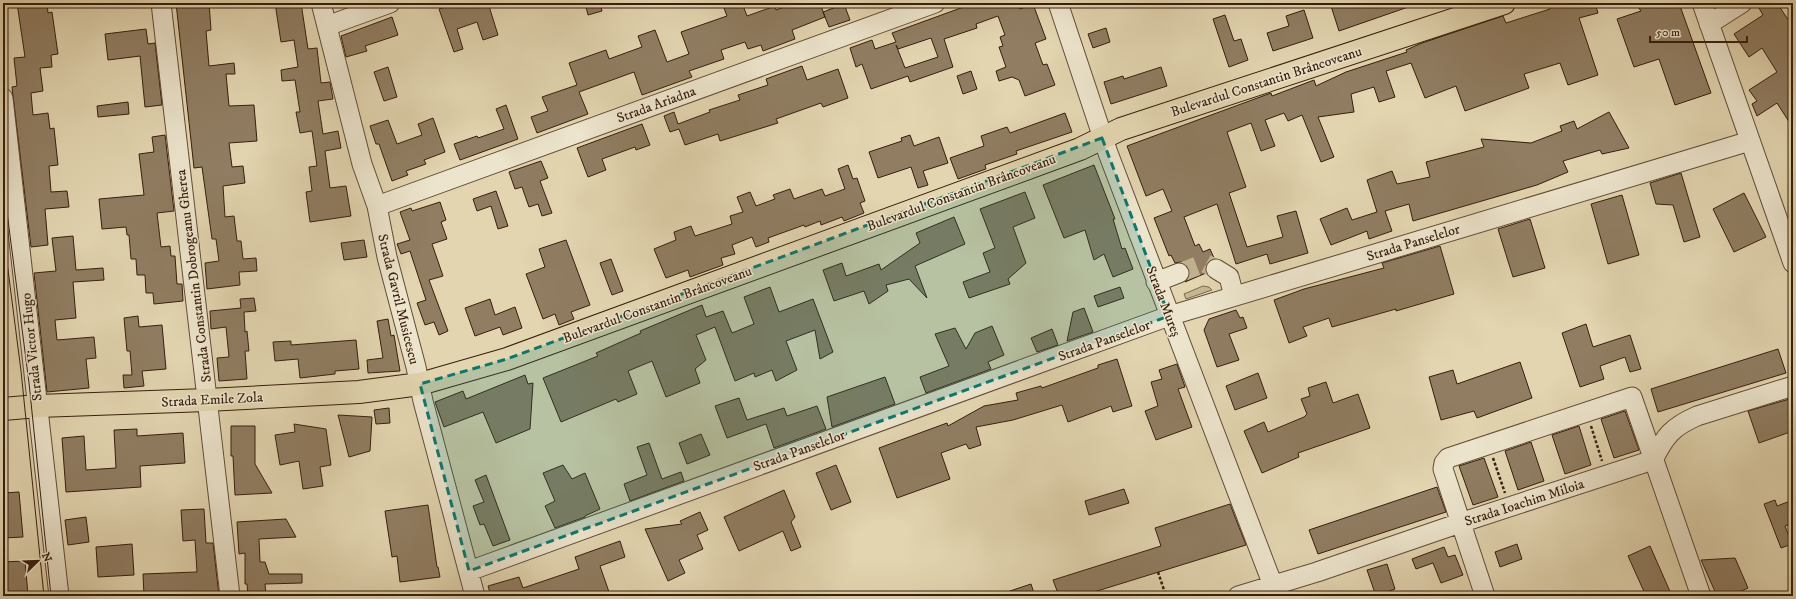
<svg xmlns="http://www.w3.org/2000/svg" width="1796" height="599" viewBox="0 0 1796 599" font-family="'IM FELL DW Pica',serif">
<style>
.grass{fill:#c5b694;stroke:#7e6a50}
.building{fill:#907d62;stroke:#371e0d;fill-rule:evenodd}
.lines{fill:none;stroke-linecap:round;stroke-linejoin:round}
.minor-tunnel{stroke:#c0b08f;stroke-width:19;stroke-dasharray:19 10;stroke-linecap:butt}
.minor-casing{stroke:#624c36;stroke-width:21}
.major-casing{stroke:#371e0d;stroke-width:24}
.path{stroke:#371e0d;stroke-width:2.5;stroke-dasharray:3 2;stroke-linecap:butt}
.minor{stroke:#ece4cc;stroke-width:19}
.major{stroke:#e2d5b0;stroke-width:22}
.tram{stroke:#371e0d;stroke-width:1}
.marked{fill:#0f766e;fill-opacity:0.2;stroke:#0f766e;stroke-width:3;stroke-dasharray:8 5;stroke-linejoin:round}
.labels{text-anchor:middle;stroke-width:3;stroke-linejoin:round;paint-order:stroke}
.street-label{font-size:14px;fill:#371e0d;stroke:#ece4cc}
</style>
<rect width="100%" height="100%" fill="#e2d5b0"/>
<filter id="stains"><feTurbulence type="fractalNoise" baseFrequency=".005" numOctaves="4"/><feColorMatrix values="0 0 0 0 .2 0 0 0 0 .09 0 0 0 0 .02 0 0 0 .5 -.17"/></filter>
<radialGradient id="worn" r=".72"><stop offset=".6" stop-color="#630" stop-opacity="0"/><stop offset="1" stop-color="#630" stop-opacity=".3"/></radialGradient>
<!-- grass -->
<path class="grass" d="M1203,286L1209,287L1212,290L1186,299L1184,294Z"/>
<!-- building -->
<path class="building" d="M17,3H47L48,13L52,12L58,54L51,55L52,67L40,68L43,91L31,93L33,115L48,113L50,129L54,128L58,165L49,166L51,192L67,191L69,207L45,209L48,245L31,247L12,87L17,86L14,58L25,57Z
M176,3H209L211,30L206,31L209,66L234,63L235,74H226L229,106L254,105L257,141L229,143L232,167L243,166L245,183L223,186L225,217L234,216L237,241H241L243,259L256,258L257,271L239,272L240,285L207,289L205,263L219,261L216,239H212L202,167L194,168Z
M275,3H301L308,49L317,48L321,83L330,82L333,99L318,101L323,134L338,131L341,148L325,151L330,188L346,186L351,216L310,222L306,192L312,191L309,167L317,166L312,131L300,133L296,112H300L295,80L282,81L281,70L298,67L294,40L281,42Z
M448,3H488L498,35L483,40L477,22L457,29L463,49L454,52L439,9L449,6Z
M585,3H600L602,11L588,15Z
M722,3H742L747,16L775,6L776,10L795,3H820L825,17L792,30L795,39L763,51L761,45L748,49L745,42L721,50L724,59L689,71L692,77L642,95L634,72L579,92L588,114L537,133L531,117L548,111L542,97L577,85L569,63L606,50L609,59L642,47L638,36L655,30L667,62L689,54L681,32L727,16Z
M985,3H1018L1020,9L1033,4L1046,39L1035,43L1043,65L1047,64L1055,85L1025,96L1019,80L1012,77L999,81L996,71L1006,67L999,47L1003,46L1000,37L1005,35L998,16L976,24L977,28L944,39L953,67L910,82L908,76L871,89L862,64L856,67L850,48L872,40L875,49L896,42L892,33L969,5L970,8ZM931,38L938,57L905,68L896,45L898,49Z
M1341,3H1414V5L1339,31L1331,6Z
M1549,3H1595L1598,13L1579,18L1598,75L1568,85L1560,63L1524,74L1529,88L1465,111L1456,86L1425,98L1411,63L1386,71L1395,97L1379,102L1374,87L1351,94L1354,112L1318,117L1334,157L1321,162L1302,115L1288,121L1284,113L1265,120L1275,146L1261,151L1251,123L1227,132L1246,187L1229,193L1247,247L1283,237L1277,216L1296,211L1308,253L1270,264L1267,254L1236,264L1217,204L1184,217L1195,246L1199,244L1203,252L1210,249L1214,258L1206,264V273L1185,282L1190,275L1189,269L1186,264L1181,262L1175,263L1171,255L1169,256L1154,218L1172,211L1163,189L1146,196L1127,146L1271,93L1272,96L1314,80L1316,86L1346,72L1407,52L1406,50L1422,43L1503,16L1506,23L1550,9Z
M1635,3H1679L1711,93L1675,105L1659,59L1634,67L1617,19L1641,11Z
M1756,3H1777L1793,27V128L1777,103L1757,116L1752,104L1757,101L1749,90L1777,72L1762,48L1749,57L1734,34L1763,15Z
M844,4L850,20L829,27L823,12Z
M1304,10L1313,38L1273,51L1267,33L1289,26L1286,16Z
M1225,15L1234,41L1241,39L1248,60L1229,67L1213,19Z
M392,17L398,35L365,46L367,51L346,57L341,36Z
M1106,28L1110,42L1093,48L1088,34Z
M146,29L148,44L155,43L162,105L145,107L140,56L108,60L105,34Z
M802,66L807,80L838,69L848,98L823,107L821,103L776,119L778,123L720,141L718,134L685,145L679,129L670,132L664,116L674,112L678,124L710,112L709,110L740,100L738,95L768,85L766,79Z
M388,67L397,97L384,101L374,72Z
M1161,67L1167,86L1111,104L1104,82L1123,76L1124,79Z
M971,71L977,89L963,94L957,76Z
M128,102L129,114L98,117L97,106Z
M506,105L518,139L460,160L454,144L477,136L478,138L504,129L496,109Z
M1609,112L1629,148L1602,154L1600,150L1563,161L1568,172L1537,185L1413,221L1409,204L1385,211L1392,231L1369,239L1367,231L1331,245L1320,219L1347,208L1352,220L1377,212L1367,180L1392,171L1397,184L1430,177L1426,162L1484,147L1481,139L1531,143L1562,131L1560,126L1574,121L1577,129Z
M1065,113L1072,132L1016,151L1017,154L985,165L986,169L958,179L950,158L984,146L981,136L1007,127L1010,133Z
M433,118L445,152L424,160L426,164L406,171L408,175L392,181L379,144H376L370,126L388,120L397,144L422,135L418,124Z
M642,124L650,145L636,150L635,147L602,159L606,170L588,177L577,148Z
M165,135L174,211L157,213L161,247L170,246L171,256H175L177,284H182L183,301L154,304L153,293H146L145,275H137L136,259H131L129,235H127L126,227L102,229L99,199L144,195L139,154L154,152L152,137Z
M910,135L914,146L939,137L948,163L923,171L928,185L918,188L911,167L878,178L869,152L902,141L901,138Z
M541,161L548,178L540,181L552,213L542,216L538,204L529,207L522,187L515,189L509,172Z
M848,165L853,179L857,178L865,201L860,203L864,213L844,221L842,217L821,225L820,221L805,227L804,225L768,238L769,242L756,247L752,237L732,245L735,254L721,258L723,265L690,277L688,270L666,278L654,249L676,240L674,232L691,226L695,236L732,224L730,216L743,212L737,197L750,192L756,206L775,199L773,195L790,189L794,199L822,189L825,196L845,189L838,169Z
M1094,165L1115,219H1113L1122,249L1125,248L1133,269L1113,277L1104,254L1094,260L1085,230L1064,238L1043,185Z
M1681,173L1700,237L1684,242L1673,205L1656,204L1650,183Z
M496,191L508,226L498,229L491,206L477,211L473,199Z
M1025,192L1035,218L1013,227L1026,263L1008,279L1010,284L969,298L963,282L990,272L983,253L995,248L980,209Z
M1744,193L1766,237L1734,252L1713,209Z
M1622,195L1639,255L1608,264L1591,204Z
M440,202L446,220L441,222L447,239L432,244L443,276L429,280L448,331L439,335L434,322L425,325L417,303L426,300L410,251L401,254L397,244L410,240L400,212L411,208L412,211Z
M954,217L965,244L915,266L927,298L909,279L886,285L888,291L869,304L864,291L834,301L823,270L842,263L846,276L879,264L881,270L920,243L916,233Z
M1530,219L1545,268L1513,277L1498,229Z
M73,236L76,270L103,268L104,280L73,282L76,318L55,320L57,340L94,337L96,358L86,359L89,388L47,392L34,273L56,271L52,238Z
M364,240L367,257L344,260L341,243Z
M566,240L590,305L571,312L574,319L559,325L555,314L543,319L526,274L545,267L539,249Z
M1440,246L1454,294L1396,311V309L1332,327L1329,318L1303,327L1307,336L1289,343L1274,300L1304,289L1384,268L1382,263Z
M611,259L623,291L612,295L600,263Z
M770,287L779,312L813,299L833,352L820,359L815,330L786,341L797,370L776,381L772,370L755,377L754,373L735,381L715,327L696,335L706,360L695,369L700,383L666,397L652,361L628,371L637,394L618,402L616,399L561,422L543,378L598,356L596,353L641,333L640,331L702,305L706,317L723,311L732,333L754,324L744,297Z
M1120,287L1124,298L1098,307L1094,296Z
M254,298L256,311L244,312L245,332L247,331L249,351H245L247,379L219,381L217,358L229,357L226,327L211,329L210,311L241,308L240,299Z
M490,299L495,315L515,307L522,328L503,335L500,327L475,336L465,308Z
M1084,308L1093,332L1067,341L1073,312Z
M1236,310L1240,318L1243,317L1247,328L1229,334L1239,360L1217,367L1204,330L1209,319Z
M138,316L139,327L162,325L166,369L142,371L144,386L124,388L123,375H132L130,351H127L124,318Z
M388,319L391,336L394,335L400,371L368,373L367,360L383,358L377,321Z
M1586,324L1593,347L1630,335L1641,369L1630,372L1625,357L1600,366L1604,379L1580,387L1562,333Z
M992,326L1004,355L988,362L991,369L926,393L920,377L949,366L935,334L955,328L966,349L975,333Z
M1052,329L1058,345L1037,352L1031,338Z
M356,340L359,369L335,371V374L300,378L298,359L275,361L273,342L291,341V345Z
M1778,349L1786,373L1658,412L1651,389Z
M1117,359L1132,406L1113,412L1111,406L1068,422L1062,405L1013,420L976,427L981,445L969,449L966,444L941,453L950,479L897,498L879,448L947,423L948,426L984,406L1018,400L1016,393L1041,386L1042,388L1098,368V365Z
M1520,362L1532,398L1477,418L1474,411L1441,420L1429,377L1453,370L1457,384Z
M1177,364L1185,387L1178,389L1192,427L1156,440L1145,411L1158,406L1151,382L1162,379L1159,370Z
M1258,373L1267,398L1235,410L1226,386Z
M525,375L528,384L533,383L530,429L496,443L483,412L444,427L435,402L463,391L466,399Z
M885,377L895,404L832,427L827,397Z
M1326,382L1333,403L1358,394L1370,428L1298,453L1299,457L1262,473L1244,431L1264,422L1268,432L1304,417L1307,414L1301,399L1310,396L1308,388Z
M739,398L747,420L784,408L787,416L817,406L826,429L774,448L766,424L727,438L715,406Z
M1793,398V431L1759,443L1748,411Z
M389,408L390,423L376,424L374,410Z
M1625,411L1639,450L1614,458L1601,419Z
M338,415L372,417L370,451L349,457Z
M294,424L326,429L331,465L320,467L323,486L303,489L299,461L280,465L275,435L295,432Z
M231,426H255V464L272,493L235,495L233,456H231Z
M1579,426L1591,465L1565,474L1552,435Z
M137,429V436L183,433L185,463L140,466L141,487L66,492L62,438L84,436L86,470L116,468L114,430Z
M701,434L710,455L687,464L679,443Z
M1531,442L1544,481L1518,490L1505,451Z
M649,443L662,479L681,472L684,481L630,501L624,484L647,475L637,447Z
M1484,458L1498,497L1473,505L1459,466Z
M563,465L572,479L585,473L600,509L585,516V517L555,528L545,506L555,501L543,473Z
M836,465L851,502L831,510L816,473Z
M486,475L510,540L493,546L484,524L480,525L473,506L484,502L475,480Z
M1437,487L1446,512L1318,554L1309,530Z
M1124,489L1129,503L1089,515L1085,501Z
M784,490L795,517L791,522L801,547L791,551L783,531L739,551L724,517Z
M19,492L23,537L4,538L3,493Z
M1775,500L1777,506L1793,500V523L1785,526L1792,544L1781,548L1764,504Z
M1230,504L1246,545L1081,596H1059L1053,580L1161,546L1155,528Z
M428,505L437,567H438L440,577L400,582L397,556L392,557L385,511Z
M204,509L206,543H213L219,596H144L143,574L197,572L195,540L183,541L181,510Z
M700,512L708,530L697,535L703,549L679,560L685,573L668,581L645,529L682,524L680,521Z
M86,517L89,542L68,545L65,520Z
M286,519L296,537L259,539L260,562H265L269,574H302V583L265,584L266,596H248L247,584H245V553L239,554L237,522Z
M620,541L625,557L600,566L609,592L595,596H504L506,592L491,596L488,586L519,577L523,588L579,569L575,557Z
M132,544L134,575L98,577L96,547Z
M1517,544L1522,559L1500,567L1495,552Z
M1650,546L1672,596H1646L1628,556Z
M1444,547L1448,557L1455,555L1463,575L1441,583L1433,563L1416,569L1412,559Z
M1735,558L1748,588L1730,596H1717L1701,560Z
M25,561L28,595L5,596L4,592H3V562Z
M1387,564L1395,589L1376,596L1367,570Z
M1031,584L1035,596H1002L1001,594Z"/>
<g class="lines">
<!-- minor-tunnel -->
<path class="minor-tunnel" d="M1179,273L1205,263L1216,269"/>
<defs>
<path id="minor" d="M161,3L230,596
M321,3L362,164L377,206L387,257L416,367L423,401L475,596
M1058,3L1108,153L1277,596
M1702,3L1793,263
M1709,24L1742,3
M327,26L390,3
M3,98L59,596
M377,206L935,3
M1216,269L1229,277L1234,296
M1156,282L1179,273
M469,571L1169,316L1750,141
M1238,596L1317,572L1460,523L1653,460C1665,436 1672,427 1697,416L1793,386
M1485,596L1443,469L1444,463L1448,458L1632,397L1701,596"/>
<path id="major" d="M3,409L38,406L207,400L359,392L420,384L507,359L1080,149L1121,129L1504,3"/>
</defs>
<!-- minor casing -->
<use href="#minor" class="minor-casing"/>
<!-- major casing -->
<use href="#major" class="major-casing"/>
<!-- path -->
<path class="path" d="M1591,426L1602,461
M1493,458L1505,493
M1158,572L1166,596
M1163,596L1172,593"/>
<!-- minor -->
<use href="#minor" class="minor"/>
<!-- major -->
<use href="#major" class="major"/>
<!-- tram -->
<path class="tram" d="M3,181L29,383L51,596
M3,231L21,371L44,596"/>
</g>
<!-- marked area -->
<path class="marked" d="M1102,138L1169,316L469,571L420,384L507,359Z"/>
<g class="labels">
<!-- street labels -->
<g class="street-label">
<text transform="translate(1266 81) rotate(-18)" y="5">Bulevardul Constantin Brâncoveanu</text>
<text transform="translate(656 104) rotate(-20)" y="5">Strada Ariadna</text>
<text transform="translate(961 192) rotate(-20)" y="5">Bulevardul Constantin Brâncoveanu</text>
<text transform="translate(1413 242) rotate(-17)" y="5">Strada Panselelor</text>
<text transform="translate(193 276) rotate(-97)" y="5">Strada Constantin Dobrogeanu Gherea</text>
<text transform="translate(399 299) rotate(76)" y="5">Strada Gavril Musicescu</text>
<text transform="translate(1164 301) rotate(69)" y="5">Strada Mureș</text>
<text transform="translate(657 304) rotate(-20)" y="5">Bulevardul Constantin Brâncoveanu</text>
<text transform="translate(1104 340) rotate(-20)" y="5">Strada Panselelor</text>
<text transform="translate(31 347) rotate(-96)" y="5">Strada Victor Hugo</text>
<text transform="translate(212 399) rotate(-3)" y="5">Strada Emile Zola</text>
<text transform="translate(799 450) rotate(-20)" y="5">Strada Panselelor</text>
<text transform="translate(1524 502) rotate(-18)" y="5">Strada Ioachim Miloia</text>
</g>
</g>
<!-- margin -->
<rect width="1796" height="599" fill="none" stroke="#e2d5b0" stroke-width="16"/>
<rect x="4" y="4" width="1788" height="591" fill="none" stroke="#371e0d" stroke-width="2"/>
<rect x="8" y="8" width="1780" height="583" fill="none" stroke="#371e0d"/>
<!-- north arrow -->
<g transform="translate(38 561) rotate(67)" stroke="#ece4cc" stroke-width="3" paint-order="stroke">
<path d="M0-3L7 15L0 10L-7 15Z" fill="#371e0d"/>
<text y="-6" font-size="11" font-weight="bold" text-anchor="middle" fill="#371e0d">N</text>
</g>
<!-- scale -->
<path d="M1650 36v6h97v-6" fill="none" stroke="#371e0d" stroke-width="2"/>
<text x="1656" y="36" font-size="12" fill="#371e0d" stroke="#ece4cc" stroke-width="3" paint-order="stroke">50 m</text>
<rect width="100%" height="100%" filter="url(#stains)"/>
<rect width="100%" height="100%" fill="url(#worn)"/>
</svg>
